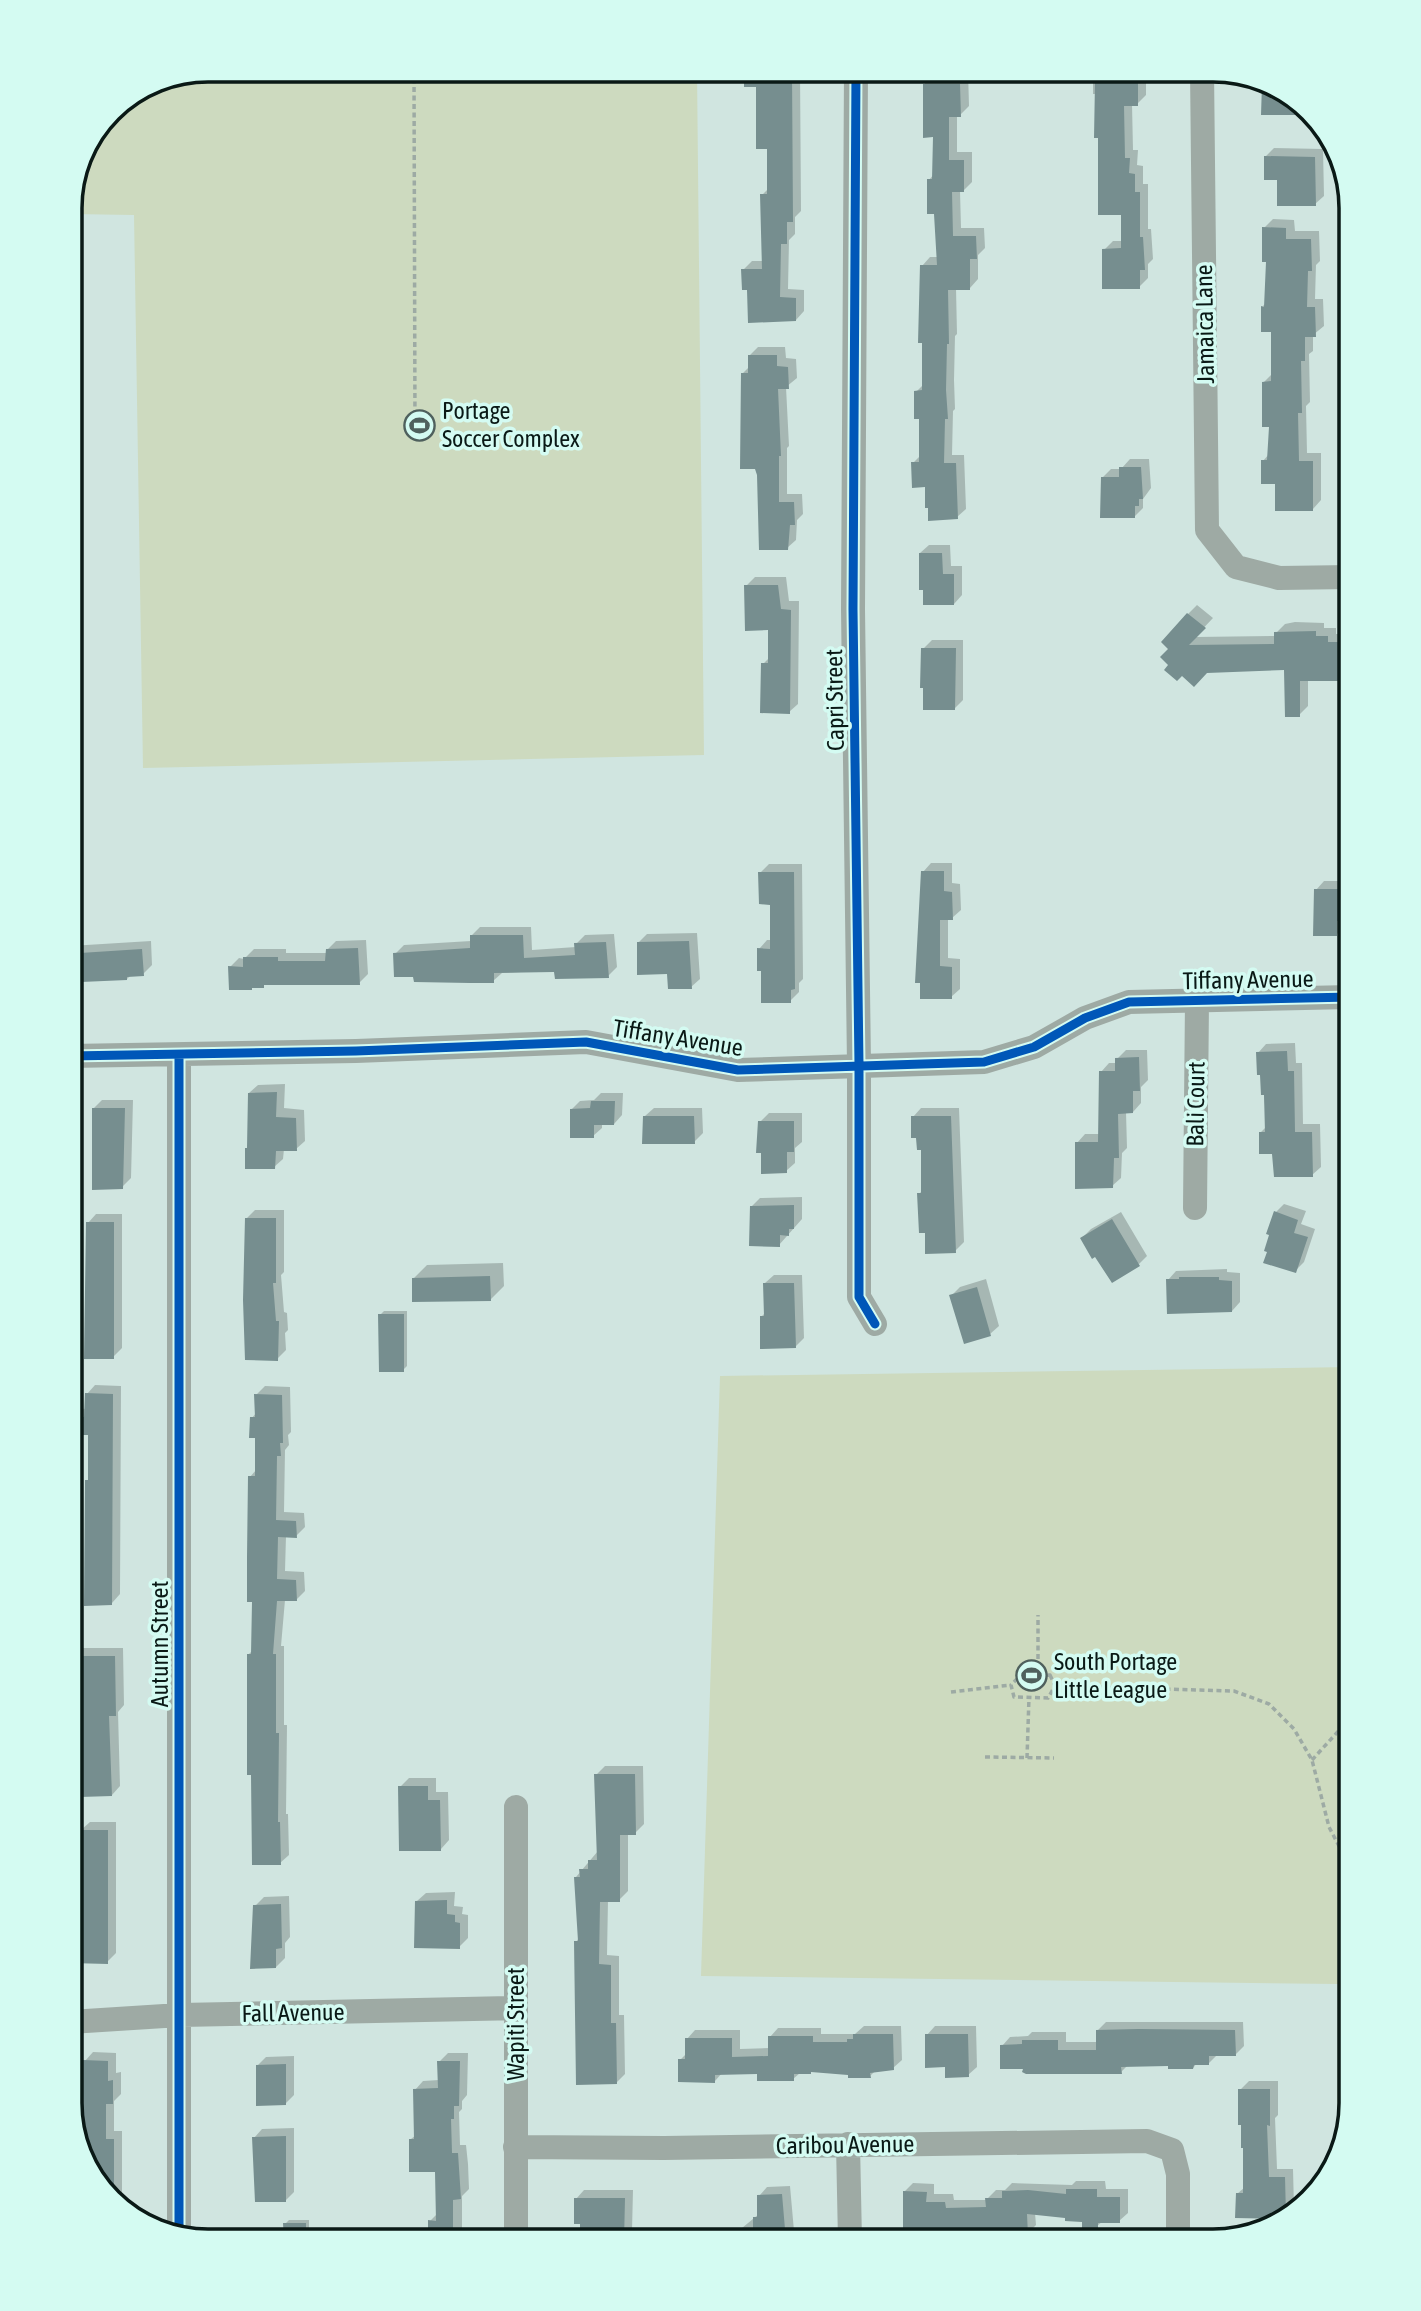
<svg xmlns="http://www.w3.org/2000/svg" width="1421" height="2311" viewBox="0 0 1421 2311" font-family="'Asap Condensed',sans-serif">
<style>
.green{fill:#cddabf}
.forest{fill:#bac7a1}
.shadow{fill:#0003}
.building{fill:#768e8f}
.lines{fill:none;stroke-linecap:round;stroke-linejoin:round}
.path{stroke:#9daaa4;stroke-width:3.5;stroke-dasharray:5 3.5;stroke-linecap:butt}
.minor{stroke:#9eaaa4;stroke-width:24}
.cycleway-casing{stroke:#d4fbf2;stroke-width:13}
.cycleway{stroke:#0057b8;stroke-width:9}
.labels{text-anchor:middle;stroke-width:7;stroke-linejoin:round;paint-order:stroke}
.street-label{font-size:24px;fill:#0a1916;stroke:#d4fbf2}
.poi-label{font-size:24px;fill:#0a1916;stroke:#d4fbf2;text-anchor:start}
.rim{fill:none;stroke:#0a1916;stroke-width:3.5}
</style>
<rect width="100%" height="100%" fill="#d0e5e0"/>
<!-- green -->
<path class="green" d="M208,70H697L704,755L143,768L134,215L70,214V199L84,147L111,110L156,80Z
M1351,1367V2103L1337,2155L1338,1984L701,1976L720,1376Z"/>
<!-- forest -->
<path class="forest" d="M1345,181L1351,208V437H1349Z"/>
<!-- shadow -->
<path class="shadow" d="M746,70H800L801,211L795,217V234L789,240L788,289L804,290V311L796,320L749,288L743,270L752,261H763L762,195L769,188V147L758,85Z
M925,70H968L969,106L960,115H957V152H972V182L963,191H960L961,228H984L985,248L978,255V279L970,288H956L957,334L955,336L954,380L955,409L953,411L952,455H964L966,509L957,517L927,486L913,463L921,455V417L916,392L924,384L922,266L930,257H938L936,212L929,180L934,174L935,136H925Z
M1093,70H1125L1126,75H1146V95L1137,104H1132L1133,150H1138L1137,165L1143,166V184H1148V229H1151L1153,259L1148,264V278L1139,287L1104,250L1113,241H1123L1122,214L1100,136L1096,94H1093Z
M1274,148L1323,149L1324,196L1315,204L1279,178L1265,157Z
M1273,219L1294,220L1295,231H1319L1320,261L1316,265L1315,299H1323L1324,326L1313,335V351L1309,354L1310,402L1306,406L1307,453H1321V500L1313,509L1276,483L1263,461L1269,454L1270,426L1264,382L1273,373V330L1262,307L1266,303L1267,261L1264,228Z
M758,347H785L786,358L796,359L797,378L786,387L789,446L787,448V494H802L803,514L797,520L796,540L787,548L759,475L743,373L749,367V356Z
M1130,459H1149L1151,488L1143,499V508L1134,517L1102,478L1111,469H1121Z
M929,545H950L951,566H962V595L954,604L920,553Z
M755,577H786L789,601H799L798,704L789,712L763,664L770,657V629L746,586Z
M1197,605L1213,618L1195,637L1276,636V633L1285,624L1295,622L1324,623V628H1336V634H1347V638H1351V679H1308V706L1299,715L1286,668L1171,665V649L1188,614Z
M932,640H963V700L954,709L923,649Z
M931,863H952V883L960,884L961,910L952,918H948V958L960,959V989L951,997L922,998L923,872Z
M769,864H802L803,979L799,983V992L790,1001L763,969L759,949L767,940H772V903L760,873Z
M1324,881H1351V919H1345V926L1337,934L1316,890Z
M480,927H531L532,950L576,947V944L585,935L614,934L617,967L608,976L556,970L502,973L493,981L415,975L395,954L404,945L471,941V936Z
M697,933L700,979L691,987L669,972L639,942L647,934Z
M366,940L368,974L359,983H266L263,986H254L230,967L239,958L244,959L254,949H286V953H327V950L336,941Z
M151,941L152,965L143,974L131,975L127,979L70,977V946Z
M1295,1043L1296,1063H1302L1303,1124H1320L1321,1167L1312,1175L1274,1152L1260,1133L1267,1126L1262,1073L1258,1053L1266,1044Z
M1126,1050H1147L1148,1080L1141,1087V1103L1133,1112H1126L1127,1148L1122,1153L1121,1178L1112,1186L1077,1143L1085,1134H1099L1101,1072L1109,1063H1117V1059Z
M285,1084L284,1108L304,1110L305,1141L296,1149H284L283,1159L274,1167L249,1093L258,1085Z
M601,1093H623L622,1115L614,1124L602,1123V1128L593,1136L572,1109L580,1101L594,1100Z
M102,1100H133L131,1178L122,1187L94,1108Z
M654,1108H702L703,1133L694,1142L645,1116Z
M921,1108H959L964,1242L955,1251L926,1232L919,1194L923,1190V1148L913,1117Z
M769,1113H802V1142L795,1148V1163L786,1171L760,1122Z
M802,1197V1219L779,1245L751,1207L760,1198Z
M1284,1204L1306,1211L1301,1224L1315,1229L1304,1262L1295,1271L1276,1212Z
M255,1210H284V1272L281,1275L284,1312L287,1313L288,1330L285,1333L286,1350L277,1359L247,1218Z
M1121,1212L1147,1256L1139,1264L1082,1238L1091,1229Z
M96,1214H122V1348L113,1357L88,1223Z
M503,1263L504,1286L491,1299L413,1279L427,1265Z
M1227,1269V1272L1240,1273V1302L1232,1311L1168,1280L1176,1271Z
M774,1275H802L804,1338L795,1347L761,1317L765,1313V1283Z
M986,1279L999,1326L990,1334L951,1296L960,1287Z
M384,1311H407V1366L403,1370L380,1315Z
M95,1385L121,1386L120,1594L112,1603L87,1481L90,1478V1433H70V1413L75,1408L86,1409L87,1394Z
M265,1386L290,1387L291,1432L288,1435L289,1445L285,1450L284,1512L304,1513L305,1527L296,1536H286L285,1571L304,1572L305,1591L296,1600H285L281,1646H284V1725H287L286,1814H288L289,1855L280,1863L249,1654L253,1650L250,1477L256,1470L257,1436L252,1418L256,1413V1395Z
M79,1648H123L124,1705L118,1712L120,1786L112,1795L81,1717L70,1656Z
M605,1766H643L644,1824L635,1833H628V1891L619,1900H608L607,1955L619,1956V2015H624L625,2074L616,2083L576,1942L579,1938L576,1877L598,1851L596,1775Z
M409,1778H436V1792H448L449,1840L441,1849L400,1787Z
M90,1822H116V1953L107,1962H70V1905L79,1904L81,1830Z
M455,1892L454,1906L463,1907L462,1914L468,1915V1938L459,1947L417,1901L426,1893Z
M289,1896L290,1937L285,1943V1958L276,1967L255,1906L264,1897Z
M1106,2022H1243L1244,2046L1235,2055H1217L1208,2064L1197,2063L1193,2068L1170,2065L1127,2066L1121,2072L1025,2067L1002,2046L1010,2037L1028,2036L1032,2032H1066V2042H1097V2031Z
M864,2026H901L902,2060L893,2068L876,2070L870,2076L812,2071L800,2073L793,2079L758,2072L722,2073L715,2081L680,2060L687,2053V2039L695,2030H740V2049L770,2048V2037L778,2028H821V2034H855Z
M935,2026H976L977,2067L968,2075L927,2035Z
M93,2052L116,2053V2073L121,2072V2094L114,2101V2131H122V2197L120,2204L87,2167L85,2061Z
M448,2053H468L467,2095L462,2101V2109L459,2112L460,2145H466L468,2164L469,2189L462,2196V2236H465V2241H430V2221L437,2214V2170L411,2139L416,2135L415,2090L423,2081L439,2080V2062Z
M294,2056V2095L285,2104L258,2065L266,2057Z
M1249,2081H1278V2115L1275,2118L1277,2169H1293L1294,2208L1285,2217L1237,2194L1245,2187V2147L1240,2090Z
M294,2128V2192L285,2201L254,2138L262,2129Z
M1076,2181H1105L1106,2189H1128V2213L1119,2221H1103L1097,2226L1067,2216L1035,2213L1036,2225L1027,2234H967L962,2239L904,2192L913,2183L934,2184V2194H953L954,2200H986L996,2190H1005L1012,2183L1072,2185Z
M790,2186L794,2231L793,2241H742V2228L759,2214V2196L767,2187Z
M584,2190H633L632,2231L624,2239L582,2222L576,2199Z
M289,2220H309V2238L307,2241H253L257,2237L285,2238V2224Z"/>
<!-- building -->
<path class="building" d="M744,70H780V72L792,73L793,222H787V244H781L780,297L796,298V321L748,323L747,290H742L741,269H762L760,194H767V149H756V87H744Z
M1095,82L1138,83V106H1124L1125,158H1130L1129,173L1135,174V192H1140V237H1143L1145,270H1140V289H1102V249L1121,248V215H1098V138H1094Z
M923,84H960L961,117H949V160H964V192H952L953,236H976L977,259H970V290H948L949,344H947L946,390L948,419H945L944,463H956L958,519L928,521V508H925V487L912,488L911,462H919V419H914V391L922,390V343H918L920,265H937L934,214H927V179H932L933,137L923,138Z
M1262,84L1289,93L1309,115H1261Z
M1264,156L1315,157L1316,206H1277V180H1264Z
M1262,227L1286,228V239H1311L1312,271H1308L1307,307H1315L1316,337H1305V361H1301L1302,413H1298L1299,461H1313V511H1275V484H1261V460H1267L1269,427H1262V382L1271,381V332H1261V306L1264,307L1266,262H1262Z
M748,355H777V366L788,367L789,389H778L781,456H779V502H794L795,525H790L788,550H759L757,475L755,469H740L741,373H748Z
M1119,467H1141L1143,499H1139V506H1135V518H1100L1101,477H1119Z
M919,553H942L943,574H954V605H923V590H919Z
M744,585H778L781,609L791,610L790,714L760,713L761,663H768V630L745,631Z
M1187,613L1206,628L1189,645L1274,644V632L1316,631V636H1328V642H1339V681H1300V717H1285L1284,670L1207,673L1194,687L1182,676L1177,681L1164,670L1168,665L1160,657L1168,649L1161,642Z
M921,648H956L955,710H923V688H920Z
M921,871H944V891L952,892L953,920H940V966L952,967V999H920V983H915Z
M758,872H794L795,989L791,990V1003H761V971H757V948L770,949V905L759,904Z
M1314,889H1351V921H1337V936H1313Z
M470,935H523L524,958L575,955L574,943L606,942L609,978L555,979L554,972L494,973V983H470L414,982L413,977H394L393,953L470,948Z
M689,941L692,989H668L667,974L637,975V942Z
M358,948L360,985H264V988H252V990H229L228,966L243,967V957H278V961H325L326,949Z
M142,949L144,976L127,977V980L81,982L80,953Z
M1287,1051L1288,1071H1294L1295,1132H1312L1313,1177H1274L1272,1154H1259V1132H1265L1264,1095H1261L1260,1075H1257L1256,1052Z
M1139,1057L1140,1091H1133V1113L1118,1114L1119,1158H1114L1113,1188L1075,1189V1142H1098L1099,1071H1115V1058Z
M277,1092L276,1117L296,1118L297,1151H276L275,1169H245V1148H247L248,1093Z
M591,1101H615L614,1125H594V1138H570V1109L590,1108Z
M92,1108H125L123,1189L92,1190Z
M643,1116H694L695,1144H642Z
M911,1116H951L956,1253L925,1254V1233H919L917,1193H921V1150H917L916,1138H911Z
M758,1121H794V1152H787V1173L761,1174V1153H756Z
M794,1205V1229H789V1236L780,1235V1247L749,1246L750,1206Z
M1274,1211L1298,1220L1294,1233L1308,1237L1296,1273L1263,1263L1267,1252L1264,1251L1269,1235L1266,1234Z
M245,1218H276V1283H273L276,1321H279L278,1361L245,1360L243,1300Z
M1112,1219L1140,1266L1112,1283L1095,1257L1092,1259L1080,1238Z
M86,1222H114V1359H84Z
M490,1276L491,1301L412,1302V1278Z
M1179,1277H1219V1280L1232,1281V1312L1167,1314L1166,1279H1179Z
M763,1283H794L796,1348L760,1349V1316H764Z
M977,1287L991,1336L964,1344L949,1295Z
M378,1314H404V1372H379Z
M85,1393L113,1394L112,1605L84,1606L85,1480H88V1435H70V1416L84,1417Z
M254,1394L282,1395L283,1443H280L281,1456H277L276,1520L296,1521L297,1538L278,1537L277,1579L296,1580L297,1601H277L273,1654H276V1733H279L278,1822H280L281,1865H252L251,1775H247V1654H251L252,1602H247V1557L248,1476H255V1438H249L250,1417H255Z
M70,1656H115L116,1716H109L112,1796L80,1797L79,1717L77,1697H70Z
M594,1774H635L636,1835H620V1902H600L599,1964L611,1965V2023H616L617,2084L576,2085L574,1941H578L574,1877H580L579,1869H588V1860H597Z
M398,1786H428V1800H440L441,1851H399Z
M79,1830H108V1964L70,1963V1912H78Z
M447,1900V1914L455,1915V1922L460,1923V1949L414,1948L415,1901Z
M281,1904L282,1948L276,1949V1968L250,1969L253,1905Z
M1138,2029L1235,2030L1236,2056H1209V2065H1194L1193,2069H1168V2066L1121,2067L1122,2074H1026L1022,2072L1023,2069H1000V2045L1022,2044V2040H1058V2050H1096V2030Z
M853,2034H893L894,2070L870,2073L871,2078H848V2075L811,2072V2074H794V2081H757V2074L715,2075V2083L678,2082V2059H685V2038H732V2057L768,2056V2036H813V2042H847V2039H853Z
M925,2034H968L969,2077L945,2078V2067L925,2068Z
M83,2060L108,2061V2081L113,2080V2104H106V2139H114V2198L85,2165V2127L80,2126Z
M437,2061H460L459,2106H454V2119H451L452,2153H458L461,2199L453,2200V2241H428V2220L436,2221L435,2172H409V2139H414L413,2089L438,2088Z
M286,2064V2105L256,2106V2065Z
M1238,2089H1270V2126L1267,2125L1269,2177H1285L1286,2216L1283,2219L1235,2218L1236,2193H1243V2148H1241V2125H1238Z
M286,2136V2202H255L252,2137Z
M1066,2189H1097V2197H1120V2223H1098V2228H1082V2222L1065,2221V2218L1027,2214L1028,2236H963V2241L903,2240V2191L927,2192L926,2202H945L946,2208L986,2207L985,2198H1002V2191L1028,2190L1066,2194Z
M782,2194L786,2241H753V2217H757V2195Z
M574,2198H625L624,2241H580V2224H574Z
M283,2223H306V2241H284Z"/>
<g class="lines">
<!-- path -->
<path class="path" d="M414,70L415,431
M1050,1675L1055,1686L1048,1698L1014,1697L1011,1685L1019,1677Z
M1038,1676V1615
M1055,1686L1234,1691L1269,1704L1294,1729L1312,1760L1329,1827L1351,1869
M951,1692L1011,1685
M985,1757L1054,1758
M1027,1758L1029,1697
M1312,1760L1343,1726V1699H1351"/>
<!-- minor -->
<path class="minor" d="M856,70L853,609L859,1065V1297L875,1324
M1202,70L1207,530L1236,567L1279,578L1351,577
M179,1055V2234
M70,1056L356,1051L586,1042L738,1070L984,1062L1034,1047L1085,1018L1129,1002L1351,997
M1195,1208L1197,1001
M516,1807V2241
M70,2022L180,2015L516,2008
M848,2144L850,2241
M515,2147L664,2148L1147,2141L1172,2150L1178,2174V2241"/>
<defs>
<path id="cycleway" d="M856,70L853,609L859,1065V1297L875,1324
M179,1055V2234
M70,1056L356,1051L586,1042L738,1070L984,1062L1034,1047L1085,1018L1129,1002L1351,997"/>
</defs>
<!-- cycleway casing -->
<use href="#cycleway" class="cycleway-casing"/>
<!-- cycleway -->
<use href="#cycleway" class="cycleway"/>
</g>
<!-- icons -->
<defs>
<symbol id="stadium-ring" viewBox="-11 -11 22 22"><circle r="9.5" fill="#d4fbf2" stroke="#4f605d" stroke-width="1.5"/><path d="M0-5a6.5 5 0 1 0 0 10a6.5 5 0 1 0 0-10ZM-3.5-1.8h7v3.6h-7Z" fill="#4f605d"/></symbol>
</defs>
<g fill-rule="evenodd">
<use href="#stadium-ring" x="402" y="408" width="35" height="35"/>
<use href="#stadium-ring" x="1014" y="1658" width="35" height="35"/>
</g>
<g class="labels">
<!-- street labels -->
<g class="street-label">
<text transform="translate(1205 324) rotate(-91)" y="8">Jamaica Lane</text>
<text transform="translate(835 700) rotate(-91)" y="8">Capri Street</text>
<text transform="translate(1248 980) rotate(-1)" y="8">Tiffany Avenue</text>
<text transform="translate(678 1038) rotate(9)" y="8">Tiffany Avenue</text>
<text transform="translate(1196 1104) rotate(-89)" y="8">Bali Court</text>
<text transform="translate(160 1644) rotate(-90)" y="8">Autumn Street</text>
<text transform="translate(293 2013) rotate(-1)" y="8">Fall Avenue</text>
<text transform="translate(516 2024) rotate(-90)" y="8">Wapiti Street</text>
<text transform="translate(845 2145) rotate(-1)" y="8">Caribou Avenue</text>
</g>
<!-- poi labels -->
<g class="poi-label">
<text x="442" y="419">Portage<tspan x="442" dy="28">Soccer Complex</tspan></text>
<text x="1054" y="1670">South Portage<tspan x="1054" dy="28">Little League</tspan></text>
</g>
</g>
<!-- crop -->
<path d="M0 0H1421V2311H0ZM208 82H1213A126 126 0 0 1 1339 208V2103A126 126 0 0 1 1213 2229H208A126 126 0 0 1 82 2103V208A126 126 0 0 1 208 82Z" fill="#d4fbf2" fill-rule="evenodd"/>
<path class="rim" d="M208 82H1213A126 126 0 0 1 1339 208V2103A126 126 0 0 1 1213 2229H208A126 126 0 0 1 82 2103V208A126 126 0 0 1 208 82Z"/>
</svg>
